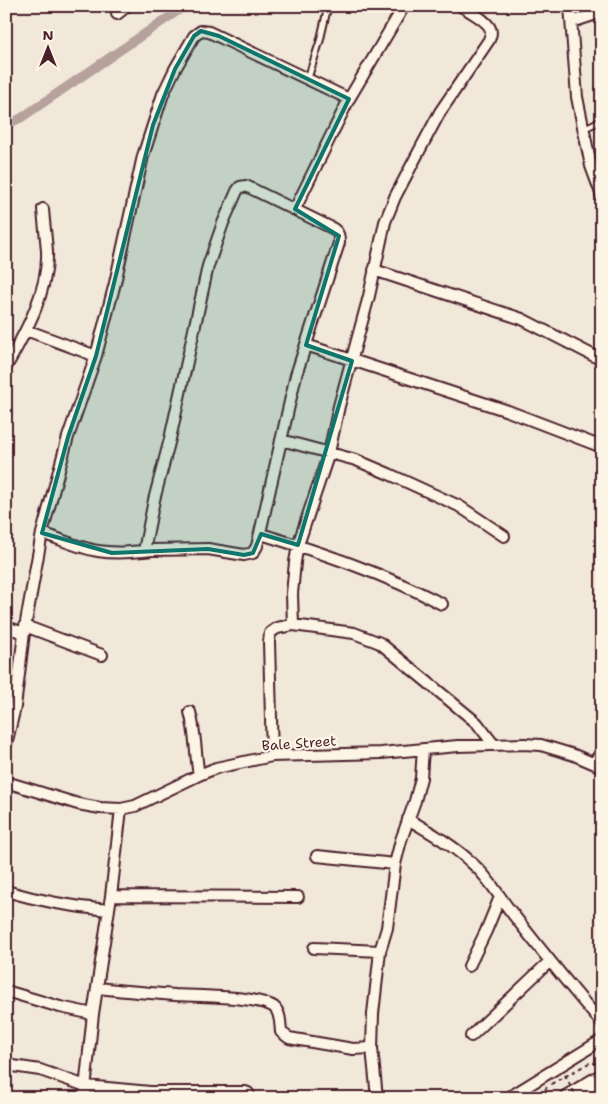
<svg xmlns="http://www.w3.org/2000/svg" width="608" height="1104" viewBox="0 0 608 1104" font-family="'Shantell Sans',sans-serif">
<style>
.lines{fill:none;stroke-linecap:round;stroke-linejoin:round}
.canal{stroke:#b6a19c;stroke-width:9}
.service-casing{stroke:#4a1f2b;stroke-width:9}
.minor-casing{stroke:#4a1f2b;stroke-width:14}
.primary-casing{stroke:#4a1f2b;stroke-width:19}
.motorway-casing{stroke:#4a1f2b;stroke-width:21}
.path{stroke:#4a1f2b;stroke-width:2;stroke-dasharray:4 4;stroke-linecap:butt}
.service{stroke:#fcf5e5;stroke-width:5}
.minor{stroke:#fcf5e5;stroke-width:10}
.primary{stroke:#fcf5e5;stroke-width:15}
.motorway{stroke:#fcf5e5;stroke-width:18}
.path-bridge{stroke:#4a1f2b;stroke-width:2;stroke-dasharray:4 4;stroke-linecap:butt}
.marked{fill:#0f766e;fill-opacity:0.2;stroke:#0f766e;stroke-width:4;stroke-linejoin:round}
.labels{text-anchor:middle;stroke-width:4.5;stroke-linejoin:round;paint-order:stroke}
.street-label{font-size:14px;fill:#4a1f2b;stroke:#fcf5e5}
</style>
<rect width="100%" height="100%" fill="#f1e8da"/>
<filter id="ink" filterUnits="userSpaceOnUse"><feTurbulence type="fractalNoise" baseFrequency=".02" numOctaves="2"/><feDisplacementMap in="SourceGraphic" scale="10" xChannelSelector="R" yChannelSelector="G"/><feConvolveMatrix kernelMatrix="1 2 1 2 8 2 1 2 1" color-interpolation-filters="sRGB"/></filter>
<g filter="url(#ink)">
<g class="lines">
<!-- canal -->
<path class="canal" d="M6,125L21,118L185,6"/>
<defs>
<path id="service" d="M308,78L320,41L328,6
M583,129L602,120"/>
<path id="minor" d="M570,6L577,97L591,166L602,196
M117,14L127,6
M572,22L602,12
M295,209L349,99L404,6
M374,270L522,319L602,360
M26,330L96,356
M306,345L508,411L602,447
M6,367C25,333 49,291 47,251C46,237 44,223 43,209
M281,440L356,460L389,474L459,506L504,536
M42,533C60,539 79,548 98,551C116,554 134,552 152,550L208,549L244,555L253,553L257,546L296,375L339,243C339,236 339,232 332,228L246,186L240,187L237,191L223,223L208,266L170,439L154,500L144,551
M261,534C323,553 385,574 442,604
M293,625L292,594L295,562L298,545L329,453L339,406L369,296L385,222L395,197L416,157L440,112L489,40C490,37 491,35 491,32C491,22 469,11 461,6
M25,626L102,655
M6,627L24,633
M190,712C196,733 195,754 199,775
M6,745L15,707L24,633L42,533L68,437L96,356L115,283L143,156L163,94L175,69L194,36L201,31L209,32L349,99
M272,756L269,642L270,633L277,628L293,625L354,633L380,643L477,723L494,745
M594,763L602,751
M6,782L78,804L100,808L121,809L135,806L199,775L216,768L272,756L381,753L458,746L524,744L541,745L574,755L602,767
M408,819C431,833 455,846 474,865C490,879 499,897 512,913C541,950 570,987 602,1023
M317,856L395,864
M6,891C40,901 73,907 108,910
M111,896L298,897
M314,948L380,951
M469,966L486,931L500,897
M98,988C123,991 149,993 175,995C195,996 259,996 274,1007C281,1013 280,1024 281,1032L289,1038L353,1049L372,1048
M6,991L60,1007L93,1014
M471,1036L549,962
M6,1065L40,1070L86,1086L150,1092H245L248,1093L251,1098
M84,1098L93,1014L111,896L121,809
M377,1098L372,1048L373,1014L380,951L387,928L395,864L401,840L415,801L421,778L423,749
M508,1098L602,1040"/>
<path id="primary" d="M567,1098L602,1077"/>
<path id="motorway" d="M586,1098L602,1088"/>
</defs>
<!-- service casing -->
<use href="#service" class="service-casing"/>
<!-- minor casing -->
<use href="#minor" class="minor-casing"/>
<!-- primary casing -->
<use href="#primary" class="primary-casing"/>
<!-- motorway casing -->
<use href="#motorway" class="motorway-casing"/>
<!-- path -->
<path class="path" d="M551,1084L591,1062L600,1065
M542,1098L547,1086"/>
<!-- service -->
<use href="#service" class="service"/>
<!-- minor -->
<use href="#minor" class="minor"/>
<!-- primary -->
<use href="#primary" class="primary"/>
<!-- motorway -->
<use href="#motorway" class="motorway"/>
<!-- path-bridge -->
<path class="path-bridge" d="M565,1075L577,1098"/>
</g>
</g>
<!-- marked area -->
<path class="marked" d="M201,31L219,36L349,99L295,209L339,236L306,345L352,361L298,545L261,534L253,553L244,555L208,549L112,553L42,533L68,437L96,356L153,125L175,69L194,36Z"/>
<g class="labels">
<!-- street labels -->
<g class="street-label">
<text transform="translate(299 743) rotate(-4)" y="5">Bale Street</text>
</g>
</g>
<!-- margin -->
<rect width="608" height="1104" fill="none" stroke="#fcf5e5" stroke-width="25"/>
<rect x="12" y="12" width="583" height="1079" fill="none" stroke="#4a1f2b" stroke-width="2" filter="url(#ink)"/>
<!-- north arrow -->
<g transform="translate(48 48)" stroke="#fcf5e5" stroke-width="4" paint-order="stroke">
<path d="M0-4L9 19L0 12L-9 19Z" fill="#4a1f2b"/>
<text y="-8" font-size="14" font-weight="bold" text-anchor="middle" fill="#4a1f2b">N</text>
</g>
</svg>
